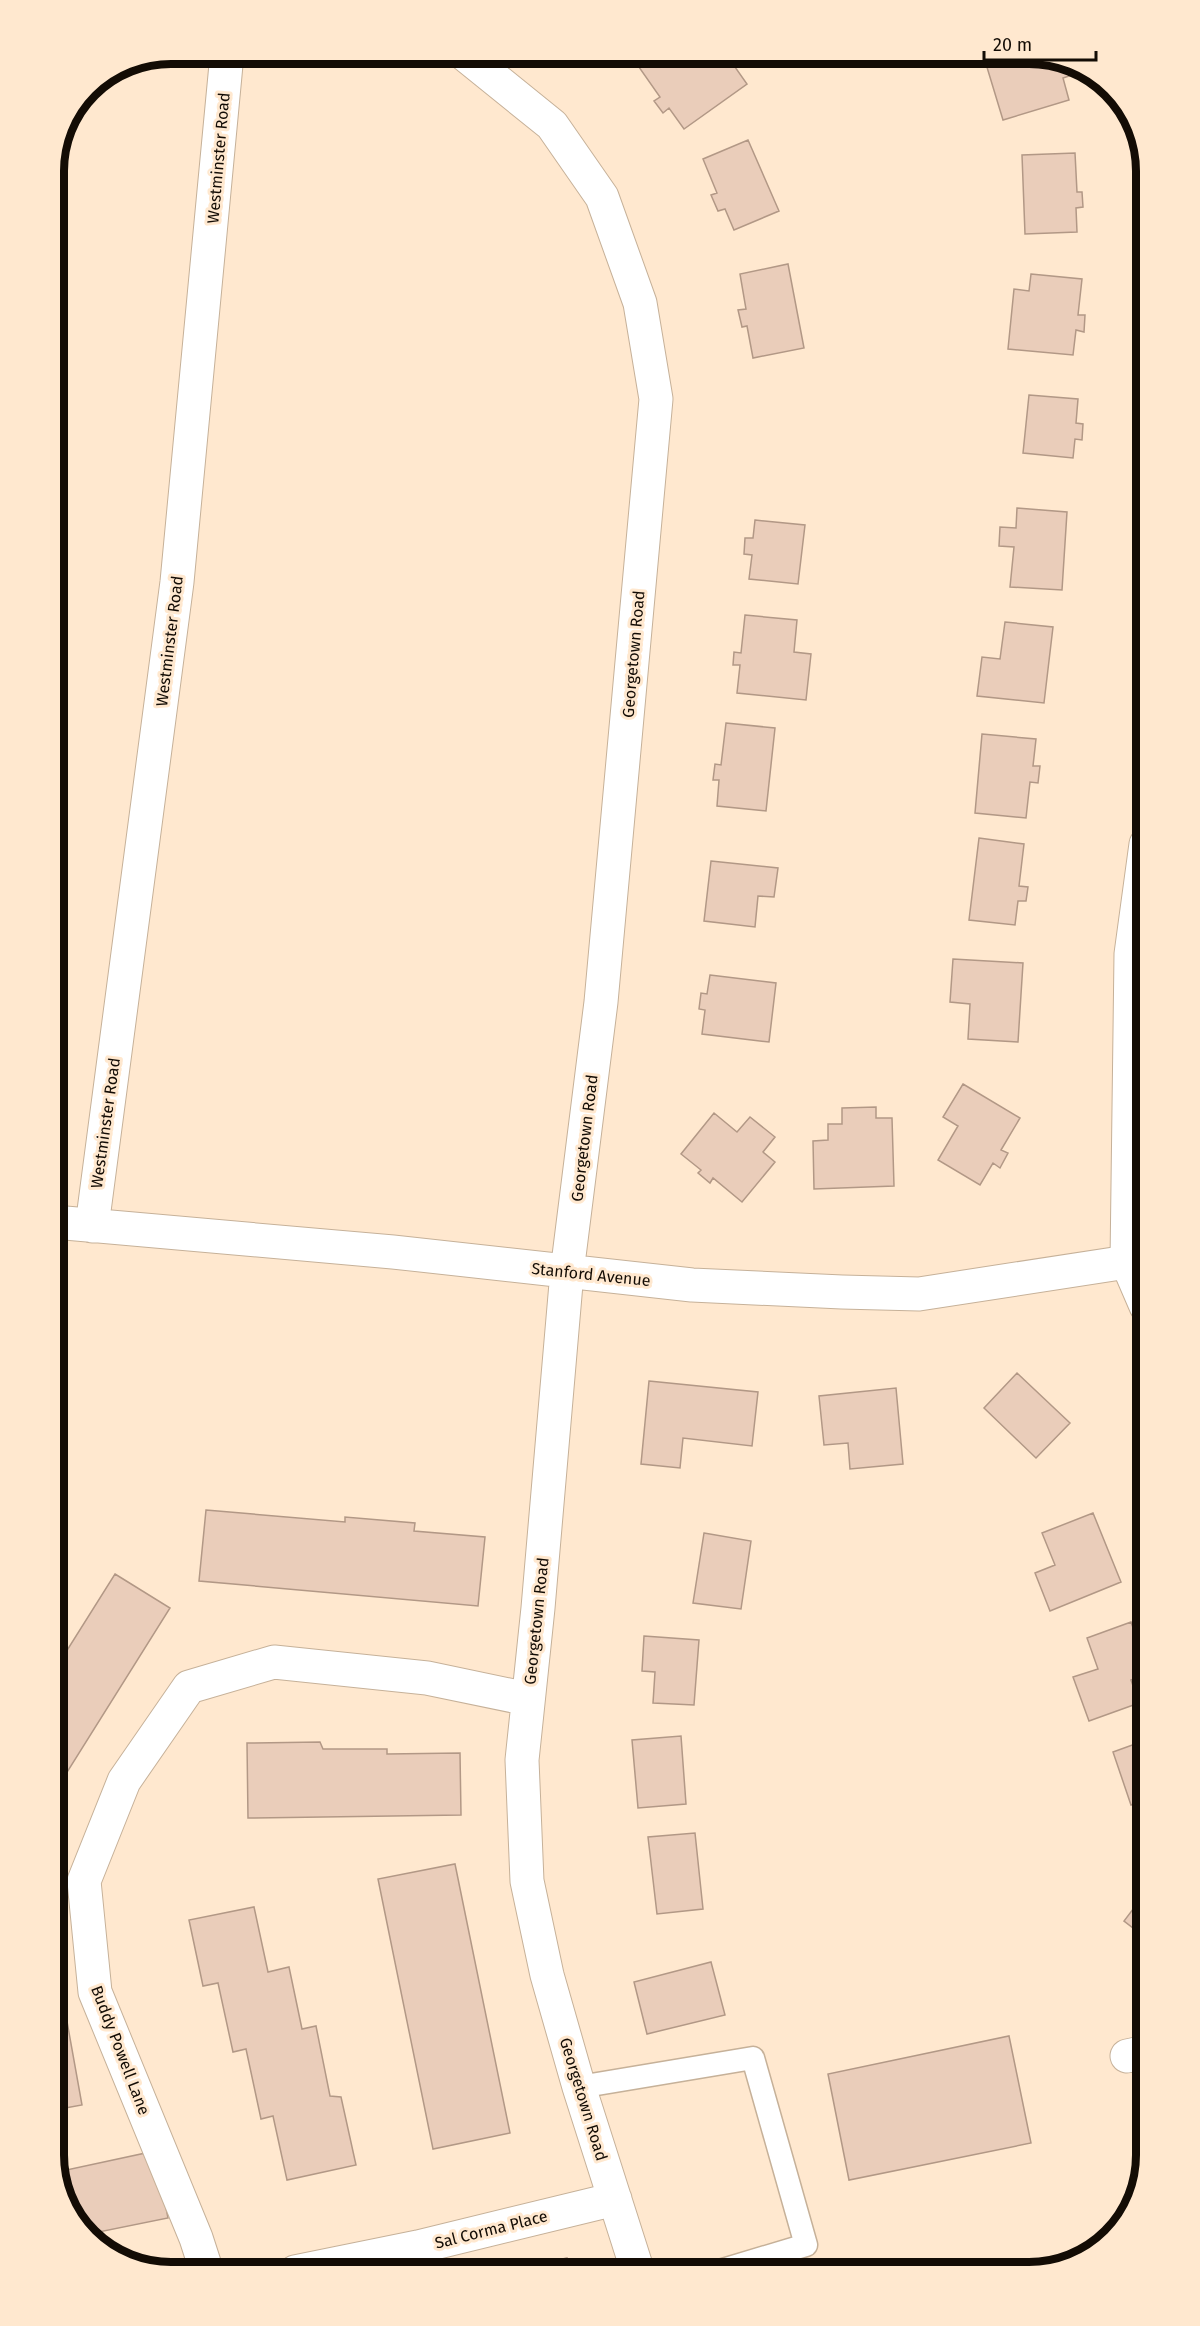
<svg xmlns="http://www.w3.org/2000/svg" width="1200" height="2326" viewBox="0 0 1200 2326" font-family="'Fira Sans',sans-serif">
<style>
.building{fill:#eacdba;stroke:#b29886;stroke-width:1.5}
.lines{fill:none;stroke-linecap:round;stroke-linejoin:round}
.service-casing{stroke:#c6b199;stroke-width:25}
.minor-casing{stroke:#c6b199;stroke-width:35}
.tertiary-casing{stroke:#c6b199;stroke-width:35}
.service{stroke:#fff;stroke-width:22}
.minor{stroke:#fff;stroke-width:33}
.tertiary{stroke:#fff;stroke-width:33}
.labels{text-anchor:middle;stroke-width:6;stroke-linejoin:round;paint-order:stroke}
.street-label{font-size:16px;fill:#130c05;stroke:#ffe8cf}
.rim{fill:none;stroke:#130c05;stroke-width:8}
</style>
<rect width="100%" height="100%" fill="#ffe8cf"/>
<!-- building -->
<path class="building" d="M643,54H721L725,59L728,57L747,84L684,129L669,108L663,113L654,101L660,97L634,60Z
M1020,54H1036L1069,67L1072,75L1063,78L1069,100L1003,120L986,64Z
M748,140L779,211L734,230L725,209L718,211L711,195L717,193L703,159Z
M1075,153L1077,192H1082L1083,207L1076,208L1077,232L1025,234L1022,155Z
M788,264L804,348L753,358L747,326L742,327L738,310L746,309L740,274Z
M1031,274L1082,279L1078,315H1085L1084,332L1076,330L1073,355L1008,349L1014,289L1029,291Z
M1029,395L1078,399L1076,423L1083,424L1082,440L1075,439L1073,458L1023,453Z
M1017,508L1067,512L1062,590L1010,587L1014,547L999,546L1000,527L1016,528Z
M755,520L805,525L798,584L749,579L752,555L744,554L745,538H753Z
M745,615L797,620L794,652L811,654L806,700L737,693L740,665H733L734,652L741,653Z
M1005,622L1053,627L1044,703L977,696L982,657L1000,659Z
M726,723L775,728L766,811L717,806L719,780H713L715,764L721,765Z
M982,734L1036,739L1033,766H1040L1038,783L1030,782L1026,818L975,813Z
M979,838L1024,844L1019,886L1028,887L1026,901H1018L1015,925L969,920Z
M711,861L778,868L774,897L758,896L755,927L704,921Z
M953,959L1023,963L1018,1042L968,1039L970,1004L950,1002Z
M710,975L776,983L769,1042L702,1034L705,1010L699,1009L701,993L707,994Z
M963,1084L1020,1118L1001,1150L1008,1153L1000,1168L993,1163L980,1185L938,1160L958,1126L943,1117Z
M876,1107V1118H892L894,1186L814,1189L813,1141L828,1140V1124H842V1108Z
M714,1113L737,1132L750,1117L775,1137L763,1152L775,1162L742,1202L713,1178L710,1183L698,1173L701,1170L681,1154Z
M1017,1373L1070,1423L1036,1458L984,1408Z
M649,1381L758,1392L752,1446L683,1438L680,1468L641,1464Z
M896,1388L903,1464L850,1469L848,1443L824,1445L819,1396Z
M206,1510L345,1522V1517L415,1523L414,1531L485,1537L478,1606L199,1581Z
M1093,1513L1121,1582L1050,1611L1035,1573L1055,1565L1042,1533Z
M704,1533L751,1541L741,1609L693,1603Z
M115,1574L170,1608L59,1785L54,1782V1671Z
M1131,1622L1146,1664V1675L1131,1680L1139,1703L1089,1721L1073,1677L1098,1669L1087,1638Z
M644,1636L699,1640L694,1705L653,1703L655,1672L642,1671Z
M681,1736L686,1804L638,1808L632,1740Z
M1146,1740V1800L1131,1805L1113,1752Z
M320,1742L323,1749H387V1754L460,1753L461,1815L248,1818L247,1743Z
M695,1833L703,1909L657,1914L648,1837Z
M455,1864L510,2133L433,2149L378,1879Z
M1146,1892V1938L1124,1921Z
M254,1907L268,1972L289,1967L302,2029L316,2026L330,2096L341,2097L356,2165L287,2180L273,2116L261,2119L246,2049L233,2052L218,1983L203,1986L189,1920Z
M54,1949L82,2105L54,2110Z
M711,1962L725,2015L647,2034L634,1982Z
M1009,2036L1031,2143L849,2180L828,2074Z
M155,2151L168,2218L89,2234L63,2199L57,2172Z
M567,2258L570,2272H507Z"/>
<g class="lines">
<defs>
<path id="service" d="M579,2087L753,2058L806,2245L716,2272"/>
<path id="minor" d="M464,54L552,125L602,197L640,303L656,399L601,1002L567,1272L538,1608L522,1760L527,1881L547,1975L579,2087L638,2272
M54,1222L393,1252L692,1285L842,1292L919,1294L1127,1262
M92,1226L177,582L227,54
M1127,2056L1146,2052
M207,2272L196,2238L95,1992L84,1881L124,1781L189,1687L274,1662L427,1678L528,1699
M295,2272L418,2247L615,2199"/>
<path id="tertiary" d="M1146,1306L1127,1262L1131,954L1146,844"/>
</defs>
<!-- service casing -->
<use href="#service" class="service-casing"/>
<!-- minor casing -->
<use href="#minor" class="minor-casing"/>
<!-- tertiary casing -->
<use href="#tertiary" class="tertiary-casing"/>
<!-- service -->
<use href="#service" class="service"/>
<!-- minor -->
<use href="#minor" class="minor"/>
<!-- tertiary -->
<use href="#tertiary" class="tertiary"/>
</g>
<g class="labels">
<!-- street labels -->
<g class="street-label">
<text transform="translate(218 158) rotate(-85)" y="6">Westminster Road</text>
<text transform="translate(169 641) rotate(-83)" y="6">Westminster Road</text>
<text transform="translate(633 654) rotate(-85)" y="6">Georgetown Road</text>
<text transform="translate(105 1123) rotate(-82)" y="6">Westminster Road</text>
<text transform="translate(584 1138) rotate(-83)" y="6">Georgetown Road</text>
<text transform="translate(591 1274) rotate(6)" y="6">Stanford Avenue</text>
<text transform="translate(536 1621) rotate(-84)" y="6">Georgetown Road</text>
<text transform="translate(121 2050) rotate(69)" y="6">Buddy Powell Lane</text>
<text transform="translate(584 2099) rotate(73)" y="6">Georgetown Road</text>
<text transform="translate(491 2229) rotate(-14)" y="6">Sal Corma Place</text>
</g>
</g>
<!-- crop -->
<path d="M0 0H1200V2326H0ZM171 64H1029A107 107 0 0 1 1136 171V2155A107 107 0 0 1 1029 2262H171A107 107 0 0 1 64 2155V171A107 107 0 0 1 171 64Z" fill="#ffe8cf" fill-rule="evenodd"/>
<path class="rim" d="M171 64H1029A107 107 0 0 1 1136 171V2155A107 107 0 0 1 1029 2262H171A107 107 0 0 1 64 2155V171A107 107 0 0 1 171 64Z"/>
<!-- scale -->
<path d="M984 51v9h112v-9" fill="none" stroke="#130c05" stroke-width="3"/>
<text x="993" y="51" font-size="18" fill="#130c05" stroke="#ffe8cf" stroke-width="4.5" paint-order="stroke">20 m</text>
</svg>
